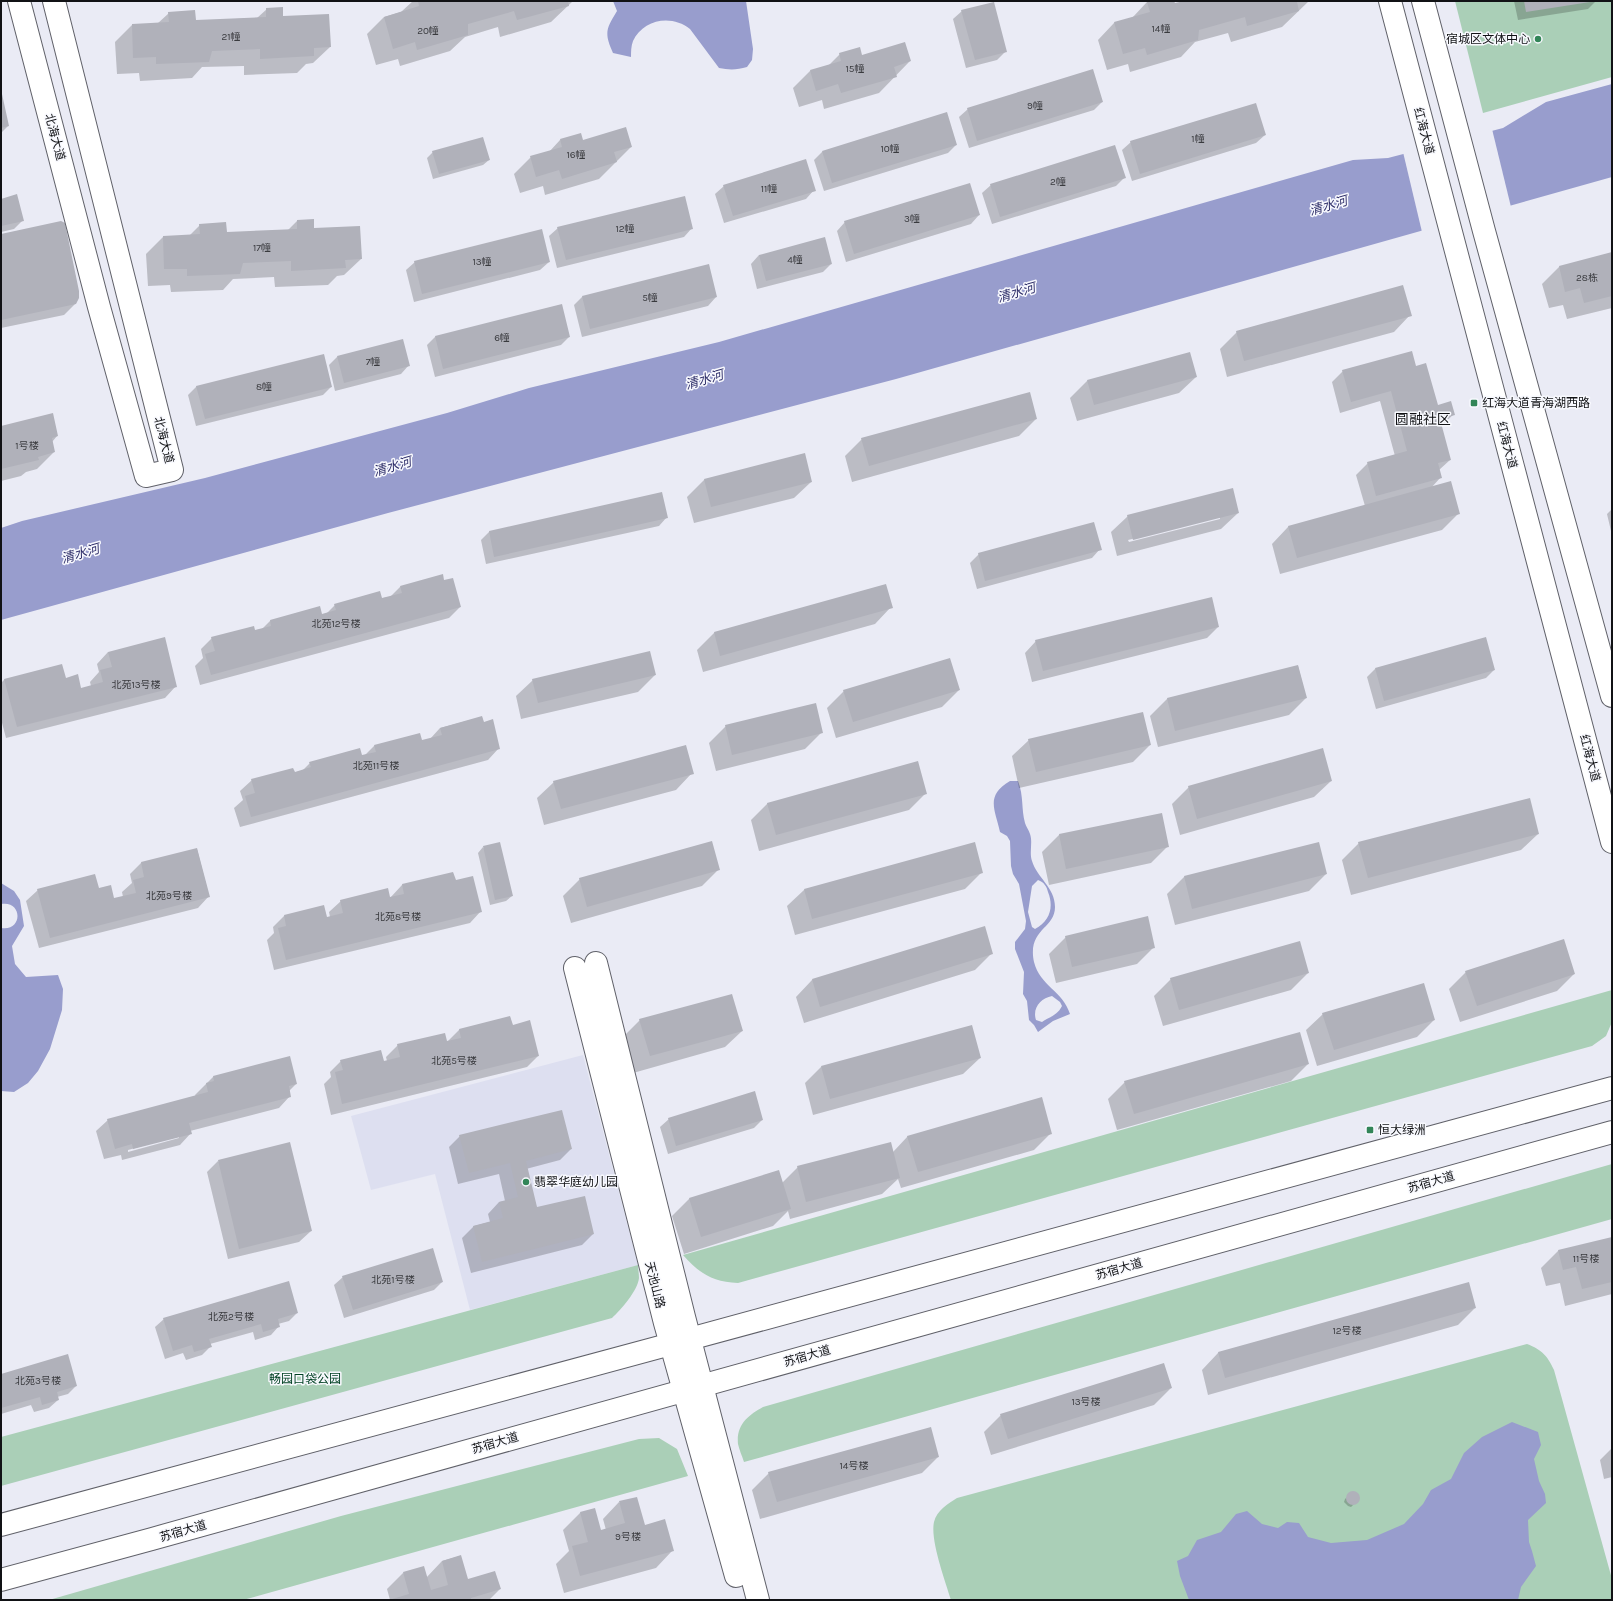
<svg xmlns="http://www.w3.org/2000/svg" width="1613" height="1601" viewBox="0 0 1613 1601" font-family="Karla,'Noto Sans SC',sans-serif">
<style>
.built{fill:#dddff0}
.green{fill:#aacfb7}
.water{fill:#989dcd;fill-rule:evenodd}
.pier{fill:#eaebf5}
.shadow{fill:#0003;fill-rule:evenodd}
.building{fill:#b0b1ba}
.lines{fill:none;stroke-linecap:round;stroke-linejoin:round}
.minor-casing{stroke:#606169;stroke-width:24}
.major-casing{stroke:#606169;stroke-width:24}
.minor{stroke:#fff;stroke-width:22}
.major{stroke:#fff;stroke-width:22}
.poi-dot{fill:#328558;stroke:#f8f9fe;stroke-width:1.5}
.labels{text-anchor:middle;stroke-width:3;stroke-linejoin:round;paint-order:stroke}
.number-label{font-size:10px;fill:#393a3e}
.poi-label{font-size:12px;fill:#111215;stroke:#f8f9fe;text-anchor:start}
.street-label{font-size:12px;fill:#111215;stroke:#f8f9fe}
.park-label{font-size:12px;fill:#004123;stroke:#f8f9fe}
.water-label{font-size:13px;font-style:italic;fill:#2e2e69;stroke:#f8f9fe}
.quarter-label{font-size:14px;fill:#111215;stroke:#f8f9fe}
</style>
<rect width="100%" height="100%" fill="#eaebf5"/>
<!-- built -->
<path class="built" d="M583,1055L638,1265L470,1310L435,1174L371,1190L351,1116Z"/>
<!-- green -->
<path class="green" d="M1455,1H1612V77L1483,113Z
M1612,990V1022L1606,1036L1592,1046L738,1283C712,1282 699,1273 683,1255Z
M1612,1164V1219L744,1462C742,1456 739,1449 738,1444C736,1424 749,1415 763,1407Z
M638,1265C638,1269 639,1274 639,1278C638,1290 621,1310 612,1318L1,1486V1437Z
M1527,1344C1542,1350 1547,1355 1554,1370L1612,1579V1600H951C945,1580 930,1540 934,1522C937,1510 948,1504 957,1498Z
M659,1438L677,1449L688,1476L243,1600H49L341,1516L639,1439Z"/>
<!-- water -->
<path class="water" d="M613,1H746L753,49L752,60L747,67C737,70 729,70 719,68L690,29C672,14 643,19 633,41C631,46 631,52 631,57L613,53C604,33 606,29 617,11Z
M1612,84V177L896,379L388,513L1,620V528L22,521L205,478L447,413L529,388L719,342L1353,160L1388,158L1503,128L1546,102Z
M1010,781H1018C1024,797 1021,809 1025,823C1026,827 1029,830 1030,834C1033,842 1029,853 1032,861C1037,878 1055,887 1055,907C1055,929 1027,929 1034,962C1040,986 1063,991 1070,1014L1053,1021L1038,1032L1034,1025L1029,1020L1027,1001L1023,994L1024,972L1015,949V942L1025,929L1026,921L1019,884L1013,874L1011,866L1010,841L1007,836L1000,832C995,809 985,796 1010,781ZM1038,880C1044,882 1047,887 1048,892C1054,907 1050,921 1035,929L1032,927L1028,912L1032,886ZM1052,996L1060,1002L1062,1006C1057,1016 1049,1017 1042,1022L1036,1020C1032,1008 1041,998 1052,996Z
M1,883L14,891L20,900L24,926L12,946L15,964L26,977L58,975L63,989L62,1010L50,1049L38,1071L28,1083L14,1092L1,1091V928C23,932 23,900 1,904Z
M1512,1422L1538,1432L1541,1445L1534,1459L1539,1481L1545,1494L1546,1503L1528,1520L1529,1542L1532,1551L1536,1566L1521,1587L1518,1600H1189L1180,1576L1177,1561L1188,1556L1197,1540L1221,1532L1236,1514L1247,1511L1262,1524L1278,1528L1287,1522L1299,1523L1308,1537L1331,1543L1367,1540L1404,1524L1423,1504L1431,1490L1451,1479L1464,1453L1482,1437Z"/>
<!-- pier -->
<path class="pier" d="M1492,129L1511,207L1422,232L1403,152Z"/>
<!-- shadow -->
<path class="shadow" d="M413,1H573L551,22L500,37L498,27L465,37L450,51L400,66L398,59L376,65L367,34L384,17L401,12Z
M1152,1H1173L1175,5L1187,1H1309L1282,27L1231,42L1228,33L1195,42L1181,57L1130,72L1128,64L1107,70L1098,40L1114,23L1132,18L1147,2Z
M1514,1H1596L1588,9L1518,20Z
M267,9L282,17L330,47L313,63L306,64L297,73L244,75V66L202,67L192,78L140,81L139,73L117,74L115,42L132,25L157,24L169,13L195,21L257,18Z
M962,11L1006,51L997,60L966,68L953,19Z
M840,54L862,56L910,61L879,93L824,109L822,100L799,107L793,88L810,71L828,66Z
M1,98L8,126L1,133Z
M1102,102L1094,110L969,148L959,117L968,109Z
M1265,135L1256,143L1132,181L1122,150L1131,142Z
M560,140L582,142L631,147L599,179L545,195L543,186L520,193L514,174L531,157L549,152Z
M956,145L948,153L824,191L814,160L822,152Z
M433,152L489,160L483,165L433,179L427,158Z
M1124,178L1116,186L992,224L982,193L991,185Z
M724,186L814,190L806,199L724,223L715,194Z
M1,200L23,220L14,229L1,232Z
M979,215L971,224L846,262L837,231L845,222Z
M297,221L314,229L361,259L344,275L337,276L328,285L275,287L274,277L233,279L223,290L171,292L170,285L148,286L146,254L163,237L189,236L200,225L226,233L288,230Z
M558,228H692L684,237L557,268L549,236Z
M1,235L75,304L64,315L1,328Z
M1612,253V308L1567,319L1563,305L1549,308L1542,284L1559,267Z
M759,255L831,264L823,272L757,289L751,264Z
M415,262H549L540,270L414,302L406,270Z
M582,297H716L708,306L582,337L574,305Z
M561,305L569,337L561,345L435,377L427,345L435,337Z
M1410,315L1394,332L1227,377L1220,349L1237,332Z
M337,357L409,365L401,374L335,391L329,365Z
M1415,367L1437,406L1454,414L1441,426L1450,460L1439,470L1441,477L1431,488L1459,513L1442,530L1280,574L1272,544L1288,527L1365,506L1356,475L1368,463L1395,456L1380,401L1340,413L1332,382L1343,371Z
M1196,377L1179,393L1077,421L1070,398L1087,381Z
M197,386L331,387L323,395L196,426L188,395Z
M1036,419L1019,436L852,482L845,456L862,439Z
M1,427L57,436L52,442L54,452L37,469L26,472L21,476L1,481Z
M804,455L811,482L794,498L694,523L687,497L704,480Z
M661,493L667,517L659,526L486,564L481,540L489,532Z
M1612,509V530L1611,531L1607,514Z
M1238,513L1221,529L1117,556L1111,532L1128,516ZM1220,517V519L1129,542L1128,540Z
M1100,549L1092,558L977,589L970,563L979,554Z
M443,581L460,607L449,618L200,685L195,666L203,658L201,649L212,638L262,629L270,621L320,608L321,615L326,614L335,605L390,597L400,587Z
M885,585L891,607L875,624L703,672L697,650L714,633Z
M1218,627L1207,638L1032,682L1025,653L1036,641Z
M108,652L176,686L165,698L6,738L1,719V683L5,679H65L81,689L91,686L90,682L99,672L97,664Z
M1298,666L1306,698L1289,715L1158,747L1150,716L1167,699Z
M1375,669L1494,670L1486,678L1376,709L1367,677Z
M655,675L638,692L521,719L516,696L533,680Z
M959,690L942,707L836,738L827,708L844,691Z
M482,717L483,723L499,748L488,760L240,827L234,808L243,800L240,791L252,780L302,771L310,763L365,755L374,746L419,734L421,741L430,739L440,728Z
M726,726L822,732L805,749L716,771L709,743Z
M1029,740L1150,745L1133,762L1019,788L1012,756Z
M692,773L676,790L544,825L537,798L554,782Z
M1331,781L1314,797L1180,835L1172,804L1189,787Z
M926,793L909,810L759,851L751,820L768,803Z
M1161,814L1168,846L1151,863L1049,885L1042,852L1059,835Z
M1538,834L1521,850L1351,895L1342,860L1359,843Z
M974,844L982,872L965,889L795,935L787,906L804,890Z
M483,847L512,896L506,901L490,905L478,853Z
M197,849L209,896L198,908L39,948L26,901L38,890L98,889L113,899L123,897L122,892L132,883L130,874L141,863Z
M719,869L702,886L571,923L563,896L580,879Z
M453,873L455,882L481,911L470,923L274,970L267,940L274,933L273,927L284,916L323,907L326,918L330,917L329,912L341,901L390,898L402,885Z
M1326,874L1309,891L1175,925L1167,894L1184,877Z
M1066,937L1154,947L1137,964L1056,983L1049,954Z
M992,953L975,970L804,1023L796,997L812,980Z
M1466,972L1574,974L1557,991L1460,1022L1449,989Z
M1308,973L1291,990L1163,1026L1154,996L1171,979Z
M1323,1014L1434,1020L1417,1037L1317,1066L1306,1030Z
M510,1017L512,1026L538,1056L527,1067L331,1115L324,1084L331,1077L330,1072L341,1061H387L386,1057L398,1045L447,1042L459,1030Z
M640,1020L742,1031L725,1047L633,1073L623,1037Z
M980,1058L963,1074L813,1115L805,1083L821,1067Z
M1308,1064L1291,1081L1117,1130L1108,1099L1125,1082Z
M213,1077L296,1084L289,1091L290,1096L279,1108L190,1131L191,1133L180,1145L122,1160L121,1155L104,1159L96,1131L108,1120L196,1097L195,1095ZM179,1136V1138L128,1152V1150Z
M669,1119L762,1120L754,1128L668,1154L660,1127Z
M1051,1133L1034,1150L901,1188L898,1179L882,1194L790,1219L788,1211L773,1226L684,1254L672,1216L689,1199L778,1171L782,1183L798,1167L893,1152L908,1136Z
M460,1136L571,1149L560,1160L526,1169L537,1209L593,1234L582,1245L471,1273L462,1238L474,1226L490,1222L488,1214L499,1202L505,1201L499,1174L458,1184L449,1147Z
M218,1161L311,1231L299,1242L228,1259L207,1172Z
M1612,1238V1294L1565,1306L1560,1283L1546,1286L1541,1268L1558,1251Z
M343,1277L442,1282L434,1290L344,1318L334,1285Z
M1475,1308L1458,1325L1208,1395L1202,1370L1218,1353Z
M297,1313L289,1321L278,1324L279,1326L271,1335L255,1340L253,1332L210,1344L211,1346L202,1355L186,1360L183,1353L165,1359L155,1327L164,1319Z
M1,1375L76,1386L68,1394L57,1397L58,1400L49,1408L34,1412L31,1405L1,1414Z
M1171,1388L1154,1405L991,1455L984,1432L1001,1415Z
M1612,1448V1477L1604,1479L1600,1460Z
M938,1457L922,1473L760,1519L752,1490L769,1473Z
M1351,1493H1354L1357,1495L1358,1500L1351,1507L1348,1506L1344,1502L1345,1499Z
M619,1502L672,1551L656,1568L564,1593L556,1564L569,1551L563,1530L580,1513L594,1509L600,1531L606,1530L603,1519Z
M460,1556L467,1580L500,1589L489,1600H390L387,1589L403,1573L426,1578L442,1561Z"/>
<!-- building -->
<path class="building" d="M418,1H568L569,6L517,20L514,11L468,24V35L417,50L415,42L393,49L384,17L419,6Z
M1174,1L1175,3L1184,1H1301L1297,2L1299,11L1247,26L1245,17L1199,30L1198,40L1147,55L1145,48L1123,54L1114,22L1150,12L1147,2Z
M1524,1H1590V2L1526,12Z
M994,2L1007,52L975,60L961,10Z
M283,7V16L329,14L331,47L314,48V56L260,59V49L212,51L209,62L156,64V57L133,58L132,24L169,22L168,12L195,10L196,20L266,17V8Z
M905,42L911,61L894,67L897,77L841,93L838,84L816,91L810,70L841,61L839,53L860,47L862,55Z
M1093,69L1103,102L977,141L967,108Z
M2,94L9,126L1,128V95Z
M1256,103L1266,135L1140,174L1130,141Z
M947,112L957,145L832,183L822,151Z
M626,127L632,147L614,152L617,162L562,179L559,170L536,177L530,156L562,147L560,139L581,133L583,140Z
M483,137L490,160L439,174L432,151Z
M1115,145L1126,178L1000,217L990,184Z
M806,159L816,191L733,216L723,185Z
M970,183L980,215L854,254L844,221Z
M17,194L24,221L1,226V199Z
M685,196L693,229L566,260L557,227Z
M314,219V228L360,226L362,259L345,260L346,268L291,271V261L243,263L240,274L187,276V269H164L163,236L200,234L199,224L226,222L227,232L297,229V220Z
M61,221L65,223L79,291V298L76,304L1,320V234Z
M542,229L550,262L422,294L414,261Z
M825,237L832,264L766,281L759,255Z
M1612,252V296L1584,303L1580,288L1565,292L1559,266Z
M709,264L717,297L590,329L582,296Z
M1403,285L1412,316L1244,361L1236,331Z
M562,304L570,337L443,369L435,336Z
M403,339L410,366L344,383L337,356Z
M1412,351L1416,366L1426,363L1438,405L1451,401L1455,415L1440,419L1451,460L1438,463L1442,478L1376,496L1367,462L1407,451L1391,391L1351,402L1342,370Z
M1190,352L1197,377L1094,405L1087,380Z
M324,354L332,387L205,419L196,386Z
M1030,392L1037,419L869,466L861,438Z
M53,413L58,436L52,438L55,452L38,457L39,460L1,469V426Z
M805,453L812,482L711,507L704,479Z
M1451,481L1460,514L1297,558L1288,526Z
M1233,488L1239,513L1133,540L1127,515Z
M662,492L668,518L494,557L489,531Z
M1094,522L1102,550L985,581L978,553Z
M443,574L444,580L453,578L461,607L211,675L205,654L215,651L211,637L254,626L255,630L271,626L270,620L320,606L322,614L336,610L334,604L380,591L382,598L402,593L400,586Z
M886,584L893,608L720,656L714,632Z
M1212,597L1219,627L1043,671L1035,640Z
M165,637L177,687L17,727L4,679L62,664L66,678L78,674L81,688L103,682L100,670L112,667L108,652Z
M1486,637L1495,670L1384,701L1375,668Z
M650,651L656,675L538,703L532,679Z
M950,658L960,690L853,722L843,690Z
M1298,665L1307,698L1175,731L1167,698Z
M816,703L823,733L732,755L725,725Z
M1143,712L1151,745L1036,772L1028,739Z
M482,716L484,722L493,719L500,749L251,817L245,796L255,793L251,779L293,768L295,772L311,767L309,762L360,748L362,755L376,752L374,745L420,733L422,740L442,735L440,728Z
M686,745L694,774L561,809L553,781Z
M1323,748L1332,781L1197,819L1188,786Z
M918,761L927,794L776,835L767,803Z
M1530,798L1539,834L1368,878L1358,842Z
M1162,813L1169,847L1066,869L1059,834Z
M712,841L720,870L587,907L579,878Z
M500,842L513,896L495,900L483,846Z
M975,842L983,873L812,919L804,889Z
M1319,842L1327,874L1192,909L1184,876Z
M197,848L210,897L50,938L37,889L95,874L99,888L111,885L114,898L136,893L133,880L144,877L141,862Z
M453,872L456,880L473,876L482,912L286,960L278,928L286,926L284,915L324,905L327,917L343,913L340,900L388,888L390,897L404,894L402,884Z
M1148,916L1155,948L1072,967L1065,936Z
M985,926L993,954L820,1007L812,979Z
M1564,939L1575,974L1477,1006L1465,971Z
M1300,941L1309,973L1179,1010L1170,978Z
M1424,983L1435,1020L1334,1050L1322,1013Z
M732,994L743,1031L650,1056L639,1019Z
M510,1016L513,1025L530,1020L539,1056L342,1104L335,1072L343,1070L340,1060L381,1050L384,1061L400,1057L397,1044L445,1033L447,1041L461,1038L459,1029Z
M972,1025L981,1058L830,1099L821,1066Z
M1300,1032L1309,1064L1134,1114L1124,1081Z
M290,1056L297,1084L289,1086L291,1097L189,1123L192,1134L133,1149L132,1144L115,1149L107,1119L208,1092L206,1083L214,1081L213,1076Z
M755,1091L763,1120L676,1146L668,1118Z
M1042,1097L1052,1134L918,1172L907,1136Z
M562,1110L572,1149L526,1161L537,1207L585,1196L594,1234L482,1262L473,1226L503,1218L499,1202L518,1197L510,1163L469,1173L459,1135Z
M290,1142L312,1231L239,1249L218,1160Z
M891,1142L900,1178L806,1202L797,1166Z
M779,1170L791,1209L701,1237L689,1198Z
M1612,1237V1282L1582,1289L1576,1267L1563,1270L1558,1250Z
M433,1248L443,1282L353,1310L342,1276Z
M289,1281L298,1313L278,1319L280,1327L263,1332L261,1324L209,1339L212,1347L194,1352L192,1345L173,1351L163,1318Z
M1469,1282L1476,1308L1225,1378L1218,1352Z
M68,1354L77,1386L57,1392L59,1400L42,1405L40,1397L1,1408V1374Z
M1164,1363L1172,1388L1008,1439L1000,1414Z
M931,1427L939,1457L777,1502L768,1472Z
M1346 1498a7 7 0 1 1 14 0a7 7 0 1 1-14 0Z
M637,1497L645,1525L665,1519L674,1551L580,1576L572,1546L588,1542L580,1512L595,1508L601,1530L625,1523L619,1501Z
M461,1555L468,1579L495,1571L501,1589L471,1598V1600H389L409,1594L403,1572L424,1566L431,1590L448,1585L442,1561Z"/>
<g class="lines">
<defs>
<path id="minor" d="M19,1L99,307L146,476L172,470L54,1
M596,963L684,1317L758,1600
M575,968L665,1323L736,1576"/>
<path id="major" d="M1390,1L1612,842
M1423,1L1484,231L1612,696
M1,1525L671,1344L1612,1088
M1,1580L152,1539L1612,1132"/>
</defs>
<!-- minor casing -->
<use href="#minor" class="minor-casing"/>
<!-- major casing -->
<use href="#major" class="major-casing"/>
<!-- minor -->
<use href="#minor" class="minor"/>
<!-- major -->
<use href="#major" class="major"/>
</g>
<!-- markers -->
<g class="poi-dot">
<circle cx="1538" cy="39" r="4"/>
<rect x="1470" y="399" width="8" height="8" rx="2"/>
<rect x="1366" y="1126" width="8" height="8" rx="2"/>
<circle cx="526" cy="1182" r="4"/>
</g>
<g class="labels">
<!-- number labels -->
<g class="number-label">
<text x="1161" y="32">14幢</text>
<text x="428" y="34">20幢</text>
<text x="231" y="40">21幢</text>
<text x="855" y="72">15幢</text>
<text x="1035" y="109">9幢</text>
<text x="1198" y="142">1幢</text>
<text x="890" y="152">10幢</text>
<text x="576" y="158">16幢</text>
<text x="1058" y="185">2幢</text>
<text x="769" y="192">11幢</text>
<text x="912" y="222">3幢</text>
<text x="625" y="232">12幢</text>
<text x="262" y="251">17幢</text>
<text x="795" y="263">4幢</text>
<text x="482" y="265">13幢</text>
<text x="1587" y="281">28栋</text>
<text x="650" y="301">5幢</text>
<text x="502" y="341">6幢</text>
<text x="373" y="365">7幢</text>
<text x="264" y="390">8幢</text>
<text x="27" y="449">1号楼</text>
<text x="336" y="627">北苑12号楼</text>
<text x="136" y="688">北苑13号楼</text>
<text x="376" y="769">北苑11号楼</text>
<text x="169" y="899">北苑9号楼</text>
<text x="398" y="920">北苑8号楼</text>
<text x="454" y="1064">北苑5号楼</text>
<text x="1586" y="1262">11号楼</text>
<text x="393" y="1283">北苑1号楼</text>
<text x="231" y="1320">北苑2号楼</text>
<text x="1347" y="1334">12号楼</text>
<text x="38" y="1384">北苑3号楼</text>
<text x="1086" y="1405">13号楼</text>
<text x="854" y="1469">14号楼</text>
<text x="628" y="1540">9号楼</text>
</g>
<!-- poi labels -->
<g class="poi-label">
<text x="1530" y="43" text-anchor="end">宿城区文体中心</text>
<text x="1482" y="407">红海大道青海湖西路</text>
<text x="1378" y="1134">恒大绿洲</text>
<text x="534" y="1186">翡翠华庭幼儿园</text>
</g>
<!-- street labels -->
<g class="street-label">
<text transform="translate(1424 131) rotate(75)" y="4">红海大道</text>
<text transform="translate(55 137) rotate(75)" y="4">北海大道</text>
<text transform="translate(164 440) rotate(76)" y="4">北海大道</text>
<text transform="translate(1507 445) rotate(75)" y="4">红海大道</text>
<text transform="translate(1590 758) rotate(75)" y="4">红海大道</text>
<text transform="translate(1431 1182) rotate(-16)" y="4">苏宿大道</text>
<text transform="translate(1119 1269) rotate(-16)" y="4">苏宿大道</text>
<text transform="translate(655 1285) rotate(76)" y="4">天池山路</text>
<text transform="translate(807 1356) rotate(-16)" y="4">苏宿大道</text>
<text transform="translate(495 1443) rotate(-16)" y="4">苏宿大道</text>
<text transform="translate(183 1531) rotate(-16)" y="4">苏宿大道</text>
</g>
<!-- park labels -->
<g class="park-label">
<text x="305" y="1383">畅园口袋公园</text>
</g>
<!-- water labels -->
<g class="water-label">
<text transform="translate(1328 205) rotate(-16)" y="5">清水河</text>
<text transform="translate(1016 292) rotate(-16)" y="5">清水河</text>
<text transform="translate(704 379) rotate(-16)" y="5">清水河</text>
<text transform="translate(392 466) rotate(-16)" y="5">清水河</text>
<text transform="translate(80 553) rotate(-16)" y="5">清水河</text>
</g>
<!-- quarter labels -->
<g class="quarter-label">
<text x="1423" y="424">圆融社区</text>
</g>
</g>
<!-- border -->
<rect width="1613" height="1601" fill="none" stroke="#111215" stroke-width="4"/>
</svg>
